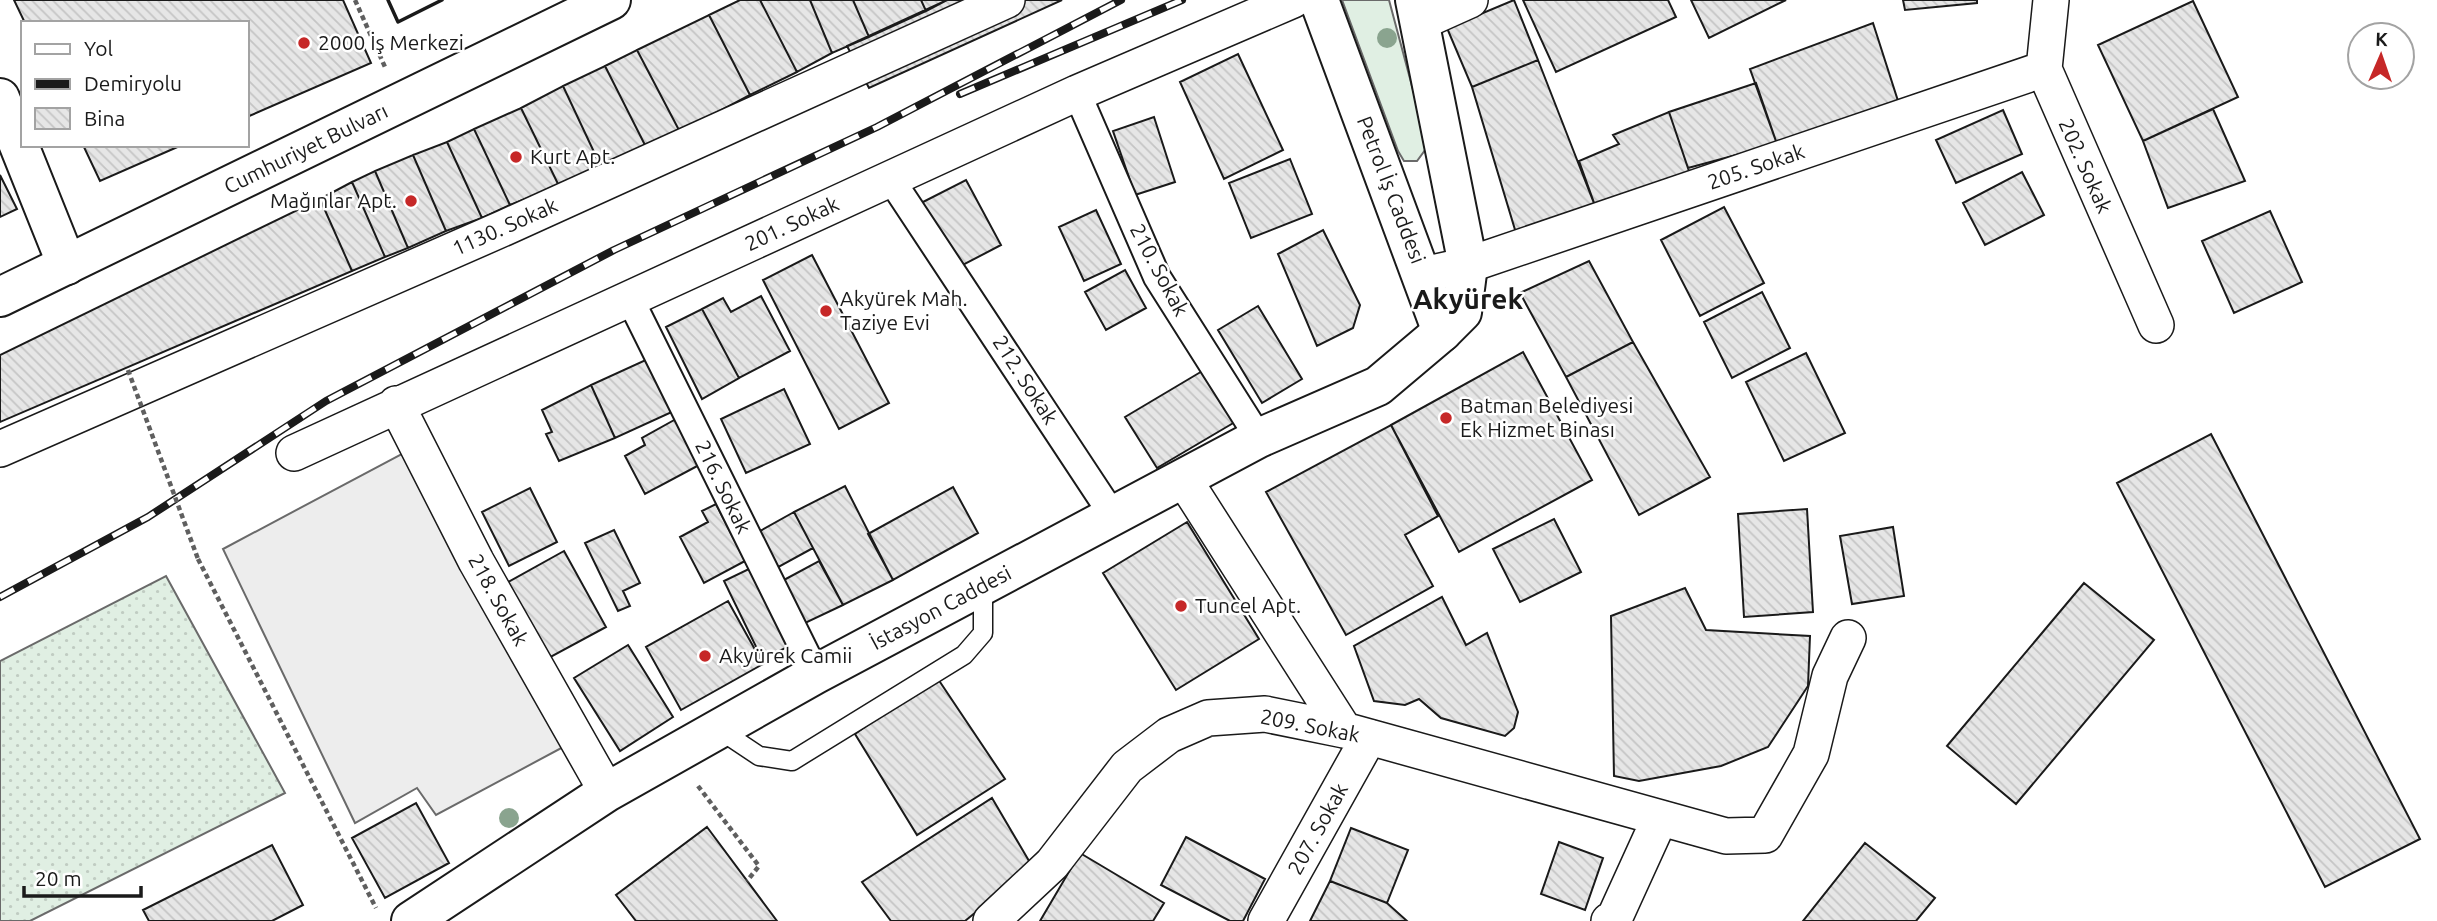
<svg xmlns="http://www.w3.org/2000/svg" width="2437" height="921" viewBox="0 0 2437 921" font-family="Ubuntu,sans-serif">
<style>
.grass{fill:#e0efe3;stroke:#6a6a6a;stroke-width:2}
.garden{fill:url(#garden-dots);stroke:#6a6a6a;stroke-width:2}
.parking{fill:#ededed;stroke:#6a6a6a;stroke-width:2}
.building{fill:url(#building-back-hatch);stroke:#1a1a1a;stroke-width:2}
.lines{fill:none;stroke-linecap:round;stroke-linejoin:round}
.service-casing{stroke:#1a1a1a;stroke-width:21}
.pedestrian-casing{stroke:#1a1a1a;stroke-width:30}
.minor-casing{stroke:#1a1a1a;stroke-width:38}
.tertiary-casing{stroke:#1a1a1a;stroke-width:42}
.secondary-casing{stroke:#1a1a1a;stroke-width:42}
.path{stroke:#5f5f5f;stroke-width:4.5;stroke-dasharray:5 3.5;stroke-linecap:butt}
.service{stroke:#fff;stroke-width:18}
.pedestrian{stroke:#fff;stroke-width:26}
.minor{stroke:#fff;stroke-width:35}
.tertiary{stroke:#fff;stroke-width:38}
.secondary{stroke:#fff;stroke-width:38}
.rail-casing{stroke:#1a1a1a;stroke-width:8}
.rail{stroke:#fff;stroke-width:5;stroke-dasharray:16;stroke-linecap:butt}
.path-bridge{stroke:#5f5f5f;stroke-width:4.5;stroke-dasharray:5 3.5;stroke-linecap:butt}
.wall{stroke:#1a1a1a;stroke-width:3.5}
.tree{fill:#8aa48f}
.poi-dot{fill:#c62828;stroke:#fff;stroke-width:2.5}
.labels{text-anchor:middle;stroke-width:5;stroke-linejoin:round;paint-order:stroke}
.poi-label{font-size:21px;fill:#1a1a1a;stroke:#fff;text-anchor:start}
.street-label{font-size:21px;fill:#1a1a1a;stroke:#fff}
.district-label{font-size:28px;font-weight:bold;fill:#1a1a1a;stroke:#fff}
</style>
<defs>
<pattern id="garden-dots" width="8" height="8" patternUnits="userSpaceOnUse" patternTransform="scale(1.75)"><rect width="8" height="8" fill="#e0efe3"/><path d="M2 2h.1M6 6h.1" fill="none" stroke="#c0ccc2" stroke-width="1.8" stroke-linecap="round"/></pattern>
<pattern id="building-back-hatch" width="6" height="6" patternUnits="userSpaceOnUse" patternTransform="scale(1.75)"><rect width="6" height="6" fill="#e6e6e6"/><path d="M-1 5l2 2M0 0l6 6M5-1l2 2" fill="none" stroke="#c5c5c5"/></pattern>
</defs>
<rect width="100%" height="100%" fill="#fff"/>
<!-- grass -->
<path class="grass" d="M1342,0H1389L1428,146L1417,161H1404L1398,151Z"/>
<!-- garden -->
<path class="garden" d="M166,576L285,793L30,921H0V661Z"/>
<!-- parking -->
<path class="parking" d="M413,448L567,745L436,815L417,788L355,823L223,549Z"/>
<!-- building -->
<path class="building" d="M14,0H343L371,63L247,117V23H25Z
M740,0H760L797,72L750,95L709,15Z
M760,0H810L832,53L797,72Z
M810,0H853L869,37L832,53Z
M853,0H921L926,11L869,37Z
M921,0H947L926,11Z
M947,0H1062L869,88L847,46Z
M1514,0L1538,60L1472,87L1447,28Z
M1523,0H1668L1676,17L1556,72Z
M1691,0H1786L1709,38Z
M1903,0H1977V3L1905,10Z
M2193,1L2238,97L2143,141L2098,45Z
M709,15L750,95L680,132L637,50Z
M1873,23L1898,101L1777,144L1750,69Z
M637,50L680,132L647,149L605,66Z
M1238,54L1283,150L1224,179L1180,82Z
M1538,60L1597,211L1516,233L1472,87Z
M605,66L647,149L602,169L563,86Z
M1756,83L1777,144L1688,168L1669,112Z
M563,86L602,169L559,186L521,108Z
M521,108L559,186L510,205L474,129Z
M2213,109L2245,181L2168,208L2143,141Z
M2003,110L2022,154L1956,183L1936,140Z
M1669,112L1692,180L1597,211L1579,161L1619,144L1613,135Z
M1154,117L1175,182L1135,195L1113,131Z
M474,129L510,205L482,218L447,142Z
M447,142L482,218L446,231L413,155Z
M83,145H182L100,181Z
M413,155L446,231L408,248L375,171Z
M1290,159L1312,214L1251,238L1229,183Z
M375,171L408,248L385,257L352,182Z
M2022,172L2044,215L1985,245L1963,203Z
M0,175L17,209L0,217Z
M966,180L1001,245L957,268L921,203Z
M352,182L385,257L352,271L320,199Z
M320,199L352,271L0,422V355Z
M1724,207L1764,283L1700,316L1661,240Z
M1096,210L1121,264L1084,281L1059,227Z
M2270,211L2302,282L2234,313L2202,241Z
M1323,230L1360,305L1353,328L1317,346L1278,254Z
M812,255L889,403L839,429L763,280Z
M1589,261L1633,342L1566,377L1520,293Z
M1125,270L1146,308L1106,330L1085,292Z
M1762,292L1790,348L1732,378L1704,322Z
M761,296L790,351L739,378L702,309L723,298L731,312Z
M1258,306L1302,379L1262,403L1218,330Z
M702,309L739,378L702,399L666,327Z
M1633,342L1710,477L1639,515L1566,377Z
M1523,352L1592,480L1459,552L1391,425Z
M1806,353L1845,433L1784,461L1746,382Z
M650,358L674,411L615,438L591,385Z
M1204,370L1235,422L1157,468L1125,417Z
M591,385L615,438L559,461L546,434L552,432L542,410Z
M784,389L810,444L746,473L721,419Z
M676,419L701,464L645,494L625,456L645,445L642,438Z
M1391,425L1438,516L1405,535L1433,586L1346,635L1266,492Z
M2211,434L2420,839L2325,887L2117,483Z
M845,486L893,580L843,605L794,512Z
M953,487L978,533L893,580L868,534Z
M530,488L557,542L509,566L482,512Z
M716,504L745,561L704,583L680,537L708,522L702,511Z
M1807,509L1813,612L1744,617L1738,514Z
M794,512L813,548L773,570L753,535Z
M1554,519L1581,572L1520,602L1493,549Z
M1187,522L1259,639L1176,690L1103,573Z
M1893,527L1904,596L1852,604L1840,536Z
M614,530L640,583L623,591L630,606L618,611L585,543Z
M564,551L606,627L545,660L503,585Z
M819,561L843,605L803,624L782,581Z
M755,566L794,644L762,659L724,581Z
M2084,583L2154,640L2016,804L1947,746Z
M1685,588L1706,630L1810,636L1808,686L1768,747L1721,766L1639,781L1614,776L1611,616Z
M1442,597L1466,645L1487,633L1518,712L1514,728L1505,736L1441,718L1419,699L1405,705L1374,701L1354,646Z
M728,601L763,664L681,710L646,647Z
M628,645L673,717L620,751L574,678Z
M936,676L1005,779L917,835L855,734Z
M992,798L1032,866L965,921H891L862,882Z
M416,803L449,863L385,898L352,838Z
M707,827L777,921H636L616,895Z
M1351,828L1408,850L1387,903L1330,881Z
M1186,837L1265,879L1243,921H1230L1161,885Z
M1559,842L1603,858L1585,910L1541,894Z
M1865,843L1935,898L1916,921H1803Z
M272,845L303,905L272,921H149L143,910Z
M1080,853L1164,903L1153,921H1040Z
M1330,881L1387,903L1407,921H1310Z"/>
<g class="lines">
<defs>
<path id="service" d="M720,730L759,756L792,761L964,655L983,633V586"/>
<path id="pedestrian" d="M1077,93L1157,277L1259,438
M890,178L1112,514
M630,299L816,674"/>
<path id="minor" d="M2051,0L2044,69L2156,325
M1421,22L1470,0
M1423,275L1468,265L2044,69
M396,404L476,561L607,792
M0,449L504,228L1007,0
M294,453L1077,93L1293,0
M1183,478L1344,730
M991,921L1052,864L1127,767L1169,735L1208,718L1265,714L1344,730L1726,836L1765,835L1811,754L1830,676L1848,638
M1266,921L1369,737
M1609,921L1614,919L1660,818"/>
<path id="tertiary" d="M0,98L67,265
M411,921L607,792L816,674L1259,438L1378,386L1442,332"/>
<path id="secondary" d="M1319,0L1442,332L1462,312L1468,265L1415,0
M0,297L611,0"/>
</defs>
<!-- service casing -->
<use href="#service" class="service-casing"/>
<!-- pedestrian casing -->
<use href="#pedestrian" class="pedestrian-casing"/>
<!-- minor casing -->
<use href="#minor" class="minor-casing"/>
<!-- tertiary casing -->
<use href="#tertiary" class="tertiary-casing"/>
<!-- secondary casing -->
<use href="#secondary" class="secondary-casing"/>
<!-- path -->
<path class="path" d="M355,0L385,67
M198,559L376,908
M698,786L759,866L747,881"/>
<!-- service -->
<use href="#service" class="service"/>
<!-- pedestrian -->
<use href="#pedestrian" class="pedestrian"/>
<!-- minor -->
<use href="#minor" class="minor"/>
<!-- tertiary -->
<use href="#tertiary" class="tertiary"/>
<!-- secondary -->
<use href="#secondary" class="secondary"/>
<defs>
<path id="rail" d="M960,94L1182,0
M0,597L148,517L326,401L614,250L877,127L1121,0"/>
</defs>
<!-- rail casing -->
<use href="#rail" class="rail-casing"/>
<!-- rail -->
<use href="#rail" class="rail"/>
<!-- path-bridge -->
<path class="path-bridge" d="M128,370L198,559"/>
<!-- wall -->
<path class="wall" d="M388,0L398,22L442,0"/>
</g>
<!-- trees -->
<g class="tree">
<circle cx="1387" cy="38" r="10"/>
<circle cx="509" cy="818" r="10"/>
</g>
<!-- markers -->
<g class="poi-dot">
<circle cx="304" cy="43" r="7"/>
<circle cx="516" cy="157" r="7"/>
<circle cx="411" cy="201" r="7"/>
<circle cx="826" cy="311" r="7"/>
<circle cx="1446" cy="418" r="7"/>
<circle cx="1181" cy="606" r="7"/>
<circle cx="705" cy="656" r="7"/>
</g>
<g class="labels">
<!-- poi labels -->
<g class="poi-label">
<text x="318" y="50">2000 İş Merkezi</text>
<text x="530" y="164">Kurt Apt.</text>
<text x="397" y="208" text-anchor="end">Mağınlar Apt.</text>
<text x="840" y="306">Akyürek Mah.<tspan x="840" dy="24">Taziye Evi</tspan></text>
<text x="1460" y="413">Batman Belediyesi<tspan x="1460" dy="24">Ek Hizmet Binası</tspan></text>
<text x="1195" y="613">Tuncel Apt.</text>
<text x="719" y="663">Akyürek Camii</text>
</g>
<!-- street labels -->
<g class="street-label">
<text transform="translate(306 149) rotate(-26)" y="7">Cumhuriyet Bulvarı</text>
<text transform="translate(2085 166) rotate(66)" y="7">202. Sokak</text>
<text transform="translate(1756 167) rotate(-19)" y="7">205. Sokak</text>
<text transform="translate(1391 190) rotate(69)" y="7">Petrol İş Caddesi</text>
<text transform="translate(792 224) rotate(-25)" y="7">201. Sokak</text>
<text transform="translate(505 227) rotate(-24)" y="7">1130. Sokak</text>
<text transform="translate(1159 270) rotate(62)" y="7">210. Sokak</text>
<text transform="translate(1025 380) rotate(57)" y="7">212. Sokak</text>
<text transform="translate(723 487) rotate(64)" y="7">216. Sokak</text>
<text transform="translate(498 600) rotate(61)" y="7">218. Sokak</text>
<text transform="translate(941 608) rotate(-28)" y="7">İstasyon Caddesi</text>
<text transform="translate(1310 726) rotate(11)" y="7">209. Sokak</text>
<text transform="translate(1318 829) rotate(-61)" y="7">207. Sokak</text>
</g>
<!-- district labels -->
<g class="district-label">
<text x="1468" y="309">Akyürek</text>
</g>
</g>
<!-- legend -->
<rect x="21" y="21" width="228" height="126" fill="#ffffff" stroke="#a3a3a3" stroke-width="2"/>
<rect x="35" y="44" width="35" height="10" fill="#ffffff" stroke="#a3a3a3" stroke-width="2"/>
<text x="84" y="56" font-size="21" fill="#1a1a1a">Yol</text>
<rect x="35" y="79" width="35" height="10" fill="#1a1a1a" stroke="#a3a3a3" stroke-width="2"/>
<text x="84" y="91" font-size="21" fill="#1a1a1a">Demiryolu</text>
<rect x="35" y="108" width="35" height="21" fill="url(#building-back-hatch)" stroke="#a3a3a3" stroke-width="2"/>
<text x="84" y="126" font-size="21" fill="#1a1a1a">Bina</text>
<!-- north arrow -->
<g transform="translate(2381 56) rotate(2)"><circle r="33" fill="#ffffff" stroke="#a3a3a3" stroke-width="2"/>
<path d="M0-5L12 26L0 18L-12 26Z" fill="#c62828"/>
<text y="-10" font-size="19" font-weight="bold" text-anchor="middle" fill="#1a1a1a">K</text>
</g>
<!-- scale -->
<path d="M24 886v10h117v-10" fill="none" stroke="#1a1a1a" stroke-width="3.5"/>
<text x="35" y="886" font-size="21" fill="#1a1a1a" stroke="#ffffff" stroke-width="5" paint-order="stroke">20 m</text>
</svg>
